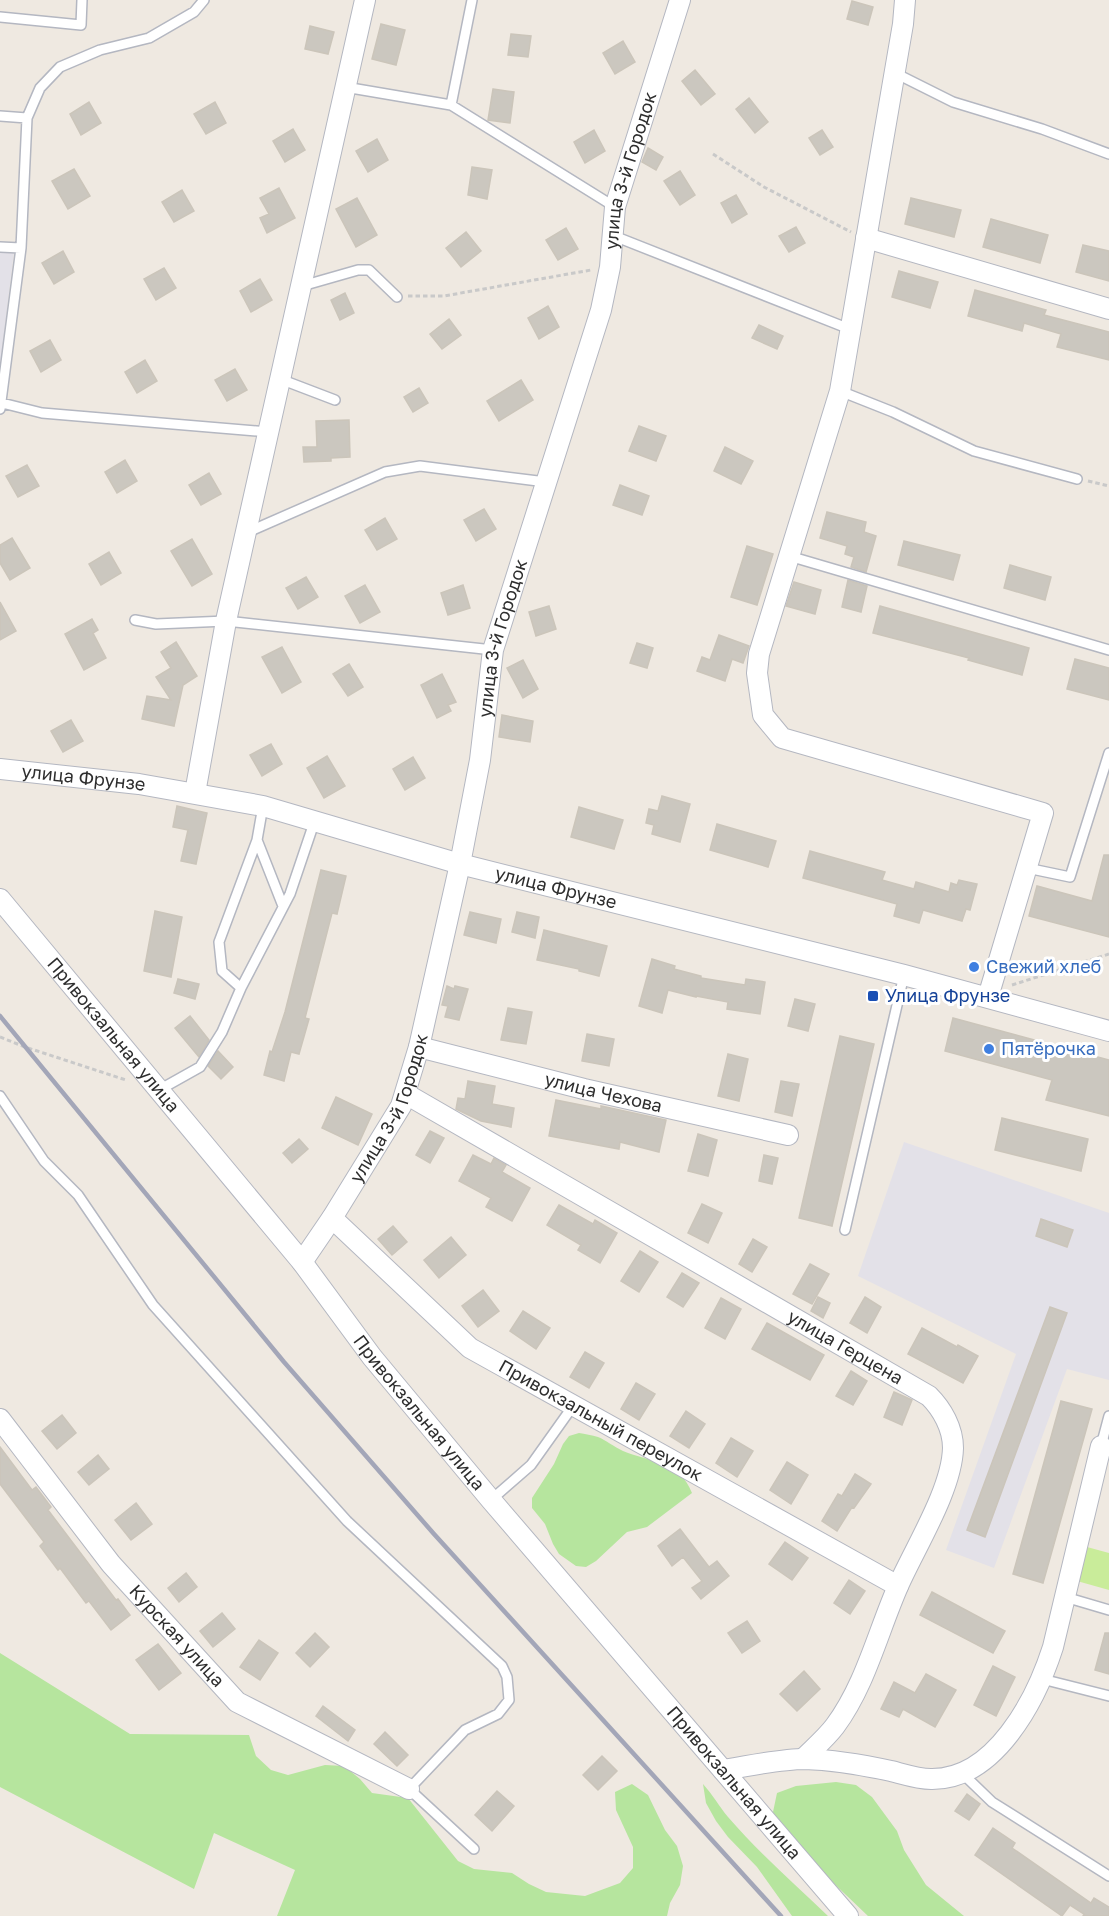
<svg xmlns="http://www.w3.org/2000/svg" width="1109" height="1916" viewBox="0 0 1109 1916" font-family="'Golos Text',sans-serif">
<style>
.industrial{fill:#e3e1e8}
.green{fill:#b6e59e}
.pitch{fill:#c9ec9a}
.building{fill:#cbc7bf;stroke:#cbc5ba;stroke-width:1.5}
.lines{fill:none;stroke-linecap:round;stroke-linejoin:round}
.lane-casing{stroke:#b4b7c1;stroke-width:12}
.street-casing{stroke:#b4b7c1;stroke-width:22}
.path{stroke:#c9c9c9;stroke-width:3;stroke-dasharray:4.5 3;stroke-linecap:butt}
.lane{stroke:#fff;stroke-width:9}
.street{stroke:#fff;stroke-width:20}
.rail{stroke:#a3a6b8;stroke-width:4.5}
.shop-dot{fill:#3f7fe0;stroke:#fff;stroke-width:2}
.transit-dot{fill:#1a4fb4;stroke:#fff;stroke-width:2}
.labels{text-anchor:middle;stroke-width:6;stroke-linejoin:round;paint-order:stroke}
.street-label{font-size:18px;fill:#2e2e2e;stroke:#fff}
.shop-label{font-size:18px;fill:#366cbe;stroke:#fff;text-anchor:start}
.transit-label{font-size:18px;fill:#164399;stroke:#fff;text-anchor:start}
</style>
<rect width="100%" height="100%" fill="#efe9e1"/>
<!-- industrial -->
<path class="industrial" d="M0,251L14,252L0,366Z
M904,1142L1109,1213V1380L1067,1369L994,1568L946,1550L1016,1354L858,1276Z"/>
<!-- green -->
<path class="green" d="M579,1433C585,1434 592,1435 598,1437C606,1440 614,1447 623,1451C650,1462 680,1461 692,1493L647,1527L627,1532L596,1561L586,1567L576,1566L559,1554L553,1544L545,1524L532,1508V1498L554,1464L563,1444L569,1436Z
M0,1653L130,1734L249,1735L256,1756L271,1770L288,1775L325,1765L344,1766L360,1779L372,1793L408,1798L458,1861L474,1869L512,1873L529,1884L546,1892L585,1896L620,1883L633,1868V1847L616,1810L615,1792L632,1784L648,1795L665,1830L677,1846L683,1866L680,1885L670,1903L667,1916H277L295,1870L214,1833L194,1889L0,1787Z
M836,1782L856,1785L872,1797L897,1831L904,1850L926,1885L964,1916H868L780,1832L773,1812L777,1793L796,1786Z
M703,1784C713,1795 719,1806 728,1817C759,1853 795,1884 828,1916H792L757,1867L728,1837L716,1821L706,1803Z"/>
<!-- pitch -->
<path class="pitch" d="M1087,1547L1109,1553V1590L1077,1581Z"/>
<!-- building -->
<path class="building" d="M852,1L873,7L868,25L847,19Z
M381,24L405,30L396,65L372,59Z
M310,26L334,32L328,54L305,49Z
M511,34L531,36L528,57L508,55Z
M623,41L635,62L615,74L603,53Z
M695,70L715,94L701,105L682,81Z
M493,89L514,92L510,123L488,120Z
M749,98L768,122L755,133L736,109Z
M89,102L101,123L81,135L70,114Z
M215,102L226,123L206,134L194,114Z
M293,129L305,150L285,162L273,141Z
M594,130L605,151L585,163L574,142Z
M822,130L833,147L820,155L809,138Z
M377,139L388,160L368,172L356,151Z
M648,148L663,157L656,170L642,162Z
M472,167L492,170L487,199L468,195Z
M74,169L90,196L68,209L52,181Z
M680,171L695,195L680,205L664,181Z
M279,188L295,218L267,233L260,218L269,214L260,198Z
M182,190L194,211L174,222L162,202Z
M736,195L747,214L732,223L721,203Z
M357,198L377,235L356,247L336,209Z
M911,198L961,210L954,237L905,224Z
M991,219L1048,235L1040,263L983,247Z
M796,227L805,243L789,252L779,236Z
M566,228L578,249L558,260L546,240Z
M466,232L481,251L461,267L446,248Z
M1083,245L1109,251V281L1076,272Z
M63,251L74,272L54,284L42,263Z
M164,268L176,288L156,300L144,279Z
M899,271L938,282L930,308L892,297Z
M260,279L272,300L251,312L240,291Z
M975,290L1046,310L1044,315L1109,332V360L1057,347L1061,334L1024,323L1022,331L968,316Z
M345,293L354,313L340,320L331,300Z
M548,306L559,327L539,339L528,318Z
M449,319L461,335L442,349L430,334Z
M759,325L783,336L777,349L752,338Z
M50,340L61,360L41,372L30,351Z
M145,360L157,381L137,393L125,372Z
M235,369L247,390L227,401L215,380Z
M521,380L533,400L499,421L487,401Z
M419,388L428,403L413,412L404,397Z
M349,420L350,457L331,458V461L304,462L303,447H317L316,421Z
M639,426L666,436L656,461L629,451Z
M725,447L753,461L741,484L714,471Z
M125,460L137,481L117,493L105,472Z
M27,465L39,486L18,497L6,476Z
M209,473L221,494L201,505L189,485Z
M620,485L649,496L642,515L613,505Z
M484,509L496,529L476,541L464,520Z
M827,512L866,522L864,532L876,536L866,572L851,567L854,557L845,554L847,546L820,538Z
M385,518L397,539L377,550L365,530Z
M12,538L30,568L10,580L0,563V545Z
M192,539L212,574L192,586L171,551Z
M904,541L960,555L953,580L898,565Z
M747,546L773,554L757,605L731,597Z
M109,552L121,573L101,585L89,564Z
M1010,565L1051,577L1045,600L1004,588Z
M306,577L318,597L298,609L286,588Z
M848,580L867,586L861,612L842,607Z
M794,582L821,590L815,614L786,606Z
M365,585L380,612L360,623L345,596Z
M463,585L470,608L448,615L441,593Z
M0,602L16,631L0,640Z
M549,606L556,629L536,636L529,612Z
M880,606L1029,648L1022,675L968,660L969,658L873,633Z
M92,619L98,630L93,633L106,658L84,670L65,634Z
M719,635L749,646L743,663L732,659L725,681L697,671L702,657L710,660Z
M176,642L197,676L183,685L174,726L142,719L147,696L171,700L156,677L171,668L161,652Z
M637,643L653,648L647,668L630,663Z
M282,647L301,682L282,693L262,657Z
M1075,659L1109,668V700L1067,689Z
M523,660L538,689L523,698L507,668Z
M349,664L363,687L348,696L333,674Z
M442,674L456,702L448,705L451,711L437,718L421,685Z
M502,715L533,721L530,742L499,737Z
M71,720L83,741L63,752L51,731Z
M271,744L282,764L262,776L250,755Z
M327,756L345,786L324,798L307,768Z
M413,757L425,778L405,790L393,769Z
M662,796L690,804L680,842L652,834L654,825L646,823L649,809L658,811Z
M177,806L207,813L196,864L181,861L188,830L173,827Z
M579,807L623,820L614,849L571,837Z
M717,824L776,841L768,867L710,850Z
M810,851L885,872L882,880L914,889L916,882L949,892L951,883L957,885L959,880L977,884L970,910L966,909L962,921L923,910L919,923L894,916L897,904L803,878Z
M1104,855H1109V937L1029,916L1037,886L1092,901Z
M321,870L346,876L337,914L332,913L305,1018L309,1019L299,1054L291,1052L284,1081L264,1075L270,1051L272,1052L285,1012Z
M155,911L182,917L171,977L144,971Z
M470,912L501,919L496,943L464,935Z
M517,912L539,917L535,938L512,932Z
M544,930L607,946L599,976L579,971V969L537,960Z
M652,959L675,966L674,969L701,976V978L745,985L746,979L765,982L760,1014L727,1009L728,1002L696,996V997L668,990L662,1013L639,1006Z
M178,979L199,984L195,999L174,993Z
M447,986L454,989L455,986L468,989L459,1020L445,1017L448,1006L442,1005Z
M795,999L815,1004L808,1031L788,1026Z
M508,1008L532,1012L526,1044L501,1040Z
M190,1016L209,1040L199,1057L175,1028Z
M953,1018L1109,1060V1116L1046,1100L1052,1080L945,1051Z
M587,1034L614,1039L609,1066L582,1061Z
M840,1036L874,1044L832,1226L799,1218Z
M218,1051L233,1067L221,1079L208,1066Z
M728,1054L748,1059L739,1101L718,1096Z
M468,1081L495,1086L492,1104L514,1108L511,1127L481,1121L456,1109L458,1098L465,1099Z
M781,1081L799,1084L792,1116L775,1112Z
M336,1097L372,1114L358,1145L322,1128Z
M556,1100L601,1109V1106L666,1120L659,1152L620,1142L619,1149L549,1136Z
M1002,1118L1088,1139L1081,1171L995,1150Z
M430,1131L444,1138L430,1163L416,1155Z
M698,1134L717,1140L708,1176L688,1171Z
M299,1139L308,1149L292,1163L283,1153Z
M473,1155L491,1164L494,1158L506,1165L502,1172L530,1188L512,1221L486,1207L491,1198L459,1181Z
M764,1155L778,1158L772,1184L759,1181Z
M702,1204L722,1213L708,1243L688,1233Z
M559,1205L593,1224L595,1220L617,1233L600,1263L578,1250L581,1245L547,1225Z
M1041,1219L1073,1230L1067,1247L1036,1236Z
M393,1226L407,1242L392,1255L378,1239Z
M451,1237L466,1255L439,1278L424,1260Z
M753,1239L767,1247L752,1272L739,1264Z
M640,1251L658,1262L639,1292L621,1281Z
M810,1264L829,1274L812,1304L793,1294Z
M682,1273L699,1283L683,1307L667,1297Z
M483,1290L499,1311L478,1327L462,1306Z
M818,1297L830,1303L823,1318L811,1311Z
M865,1297L881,1307L867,1333L850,1323Z
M721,1298L741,1309L725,1339L705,1328Z
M1050,1307L1067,1313L985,1537L967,1530Z
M523,1311L550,1328L536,1349L510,1331Z
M767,1323L824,1355L810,1380L752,1349Z
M922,1328L957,1347L958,1345L978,1356L963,1383L908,1354Z
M585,1352L604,1363L589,1388L570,1377Z
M851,1371L867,1381L853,1405L836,1396Z
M636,1383L655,1394L639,1420L621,1409Z
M894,1392L912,1400L902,1425L884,1417Z
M1061,1401L1092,1409L1043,1583L1013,1574Z
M686,1411L705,1424L689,1448L670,1436Z
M62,1415L76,1433L57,1449L42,1431Z
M731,1438L753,1451L737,1477L716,1463Z
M0,1447L32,1490L36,1487L51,1507L48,1510L116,1600L118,1599L130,1615L111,1630L89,1601L86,1603L60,1568L58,1570L40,1546L44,1542L0,1484Z
M98,1455L109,1469L89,1485L78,1472Z
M787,1462L808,1475L791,1504L770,1490Z
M855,1474L871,1484L854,1508L852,1507L837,1531L822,1521L838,1494L842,1496Z
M136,1503L152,1524L131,1540L115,1520Z
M680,1529L709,1567L717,1561L729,1576L701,1599L692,1588L702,1581L683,1557L672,1566L658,1546Z
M785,1542L808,1558L792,1580L769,1564Z
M186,1573L197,1587L179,1602L168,1588Z
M849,1580L865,1591L850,1614L834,1603Z
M932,1592L1005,1631L993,1653L920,1615Z
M222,1613L235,1629L213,1647L200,1631Z
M747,1621L760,1641L742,1653L728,1633Z
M315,1633L329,1647L310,1667L296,1653Z
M1105,1633H1109V1674L1095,1670Z
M259,1640L278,1653L260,1680L240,1667Z
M158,1644L181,1673L159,1690L136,1660Z
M993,1666L1015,1677L996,1716L974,1705Z
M804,1671L820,1689L797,1711L780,1694Z
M926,1674L956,1690L935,1727L903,1709L899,1717L881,1709L894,1682L915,1693Z
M323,1706L355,1730L348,1741L316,1716Z
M385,1732L408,1755L397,1766L374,1744Z
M602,1756L617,1771L598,1790L583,1775Z
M497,1791L514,1806L492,1831L475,1815Z
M967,1794L980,1804L969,1820L955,1811Z
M993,1828L1015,1843L1012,1848L1091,1903L1094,1898L1109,1907V1916H1083L1084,1914L1070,1905L1062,1916L975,1855Z"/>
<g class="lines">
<defs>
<path id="lane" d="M0,17L81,25L82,0
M895,73L953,102L1042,129L1109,154
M345,87L451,105L615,207
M451,105L472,0
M0,116L27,118
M614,236L852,330
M0,247L21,248
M302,286L358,270H369L397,297
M280,379L335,400
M840,391L893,412L974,451L1077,479
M2,403L42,413L268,432
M0,409L21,248L27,118L40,88L60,67L100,50L149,38L194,12L204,0
M248,532L385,472L420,466L546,482
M789,556L1109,650
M135,620L156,624L226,621L493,650
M257,840L283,906
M1027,868L1070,877L1109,753
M241,988L290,894L314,823
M159,1090L200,1067L222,1032L241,988L222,971L219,942L257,840L263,806
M0,1096L44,1161L78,1195L153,1305L347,1521L502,1666L507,1677L509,1700L498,1714L465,1730L409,1789L474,1849
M845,1230L904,975
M1104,1447L1101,1446L1109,1416
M491,1500L531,1465L573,1406
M1065,1597L1109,1610
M1042,1679L1109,1696
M963,1774L992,1802L1109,1876"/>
<g id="street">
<path d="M905,0L903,24L840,391L759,654L757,673L763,715L782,738L1043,813L988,997"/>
<path d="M866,238L1109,309"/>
<path id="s1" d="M0,769L139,784L263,806L460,864L904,975L1109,1031"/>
<path d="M195,793L226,621L365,0"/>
<path id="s2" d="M0,899L302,1262L372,1357L491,1500L848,1916"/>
<path id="s3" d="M419,1047L584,1089L788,1135"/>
<path id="s4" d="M406,1094L929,1396C942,1409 953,1428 953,1448C952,1489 916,1546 899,1584C878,1631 866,1684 835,1726C826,1738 813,1749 803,1759"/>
<path id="s5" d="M332,1218L470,1348L898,1586"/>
<path id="s6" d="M302,1262L332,1218L401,1106L419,1047L460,864L480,760L493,650L601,310L610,267L615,207L680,0"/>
<path id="s7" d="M0,1419L111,1564L237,1702L409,1789"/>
<path d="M723,1770C749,1766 780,1759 805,1759C834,1760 863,1765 891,1771C903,1774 918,1779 931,1779C995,1780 1036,1700 1053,1647L1101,1446"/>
</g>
</defs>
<!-- lane casing -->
<use href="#lane" class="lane-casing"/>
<!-- street casing -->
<use href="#street" class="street-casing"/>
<!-- path -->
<path class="path" d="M713,154L764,187L851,232
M408,296H444L591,270
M1088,481L1109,486
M1012,985L1109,954
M0,1037L25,1047L126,1080"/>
<!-- lane -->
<use href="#lane" class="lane"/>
<!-- street -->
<use href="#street" class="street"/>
<!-- rail -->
<path class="rail" d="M0,1016L284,1362L434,1534L781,1916"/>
</g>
<!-- markers -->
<g class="shop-dot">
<circle cx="974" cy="967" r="6"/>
<circle cx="989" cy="1049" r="6"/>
</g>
<rect class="transit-dot" x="867" y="990" width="12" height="12" rx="3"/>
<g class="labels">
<!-- street labels -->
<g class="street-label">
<text dy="6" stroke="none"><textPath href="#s6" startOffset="1150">улица 3-й Городок</textPath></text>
<text dy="6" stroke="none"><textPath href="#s6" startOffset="664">улица 3-й Городок</textPath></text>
<text dy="6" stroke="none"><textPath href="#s1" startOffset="84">улица Фрунзе</textPath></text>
<text dy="6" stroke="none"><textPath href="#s1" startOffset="570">улица Фрунзе</textPath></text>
<text dy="6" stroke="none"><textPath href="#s2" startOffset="177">Привокзальная улица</textPath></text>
<text dy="6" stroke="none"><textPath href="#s3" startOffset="190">улица Чехова</textPath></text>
<text dy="6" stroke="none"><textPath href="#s6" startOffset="178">улица 3-й Городок</textPath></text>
<text dy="6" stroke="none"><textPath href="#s4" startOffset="507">улица Герцена</textPath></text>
<text dy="6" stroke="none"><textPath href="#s2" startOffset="663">Привокзальная улица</textPath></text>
<text dy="6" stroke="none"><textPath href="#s5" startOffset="339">Привокзальный переулок</textPath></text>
<text dy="6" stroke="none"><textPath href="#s7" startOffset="280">Курская улица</textPath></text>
<text dy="6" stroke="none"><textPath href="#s2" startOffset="1149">Привокзальная улица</textPath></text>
</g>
<!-- shop labels -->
<g class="shop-label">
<text x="986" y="973">Свежий хлеб</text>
<text x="1001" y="1055">Пятёрочка</text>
</g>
<!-- transit labels -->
<g class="transit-label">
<text x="885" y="1002">Улица Фрунзе</text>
</g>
</g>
</svg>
